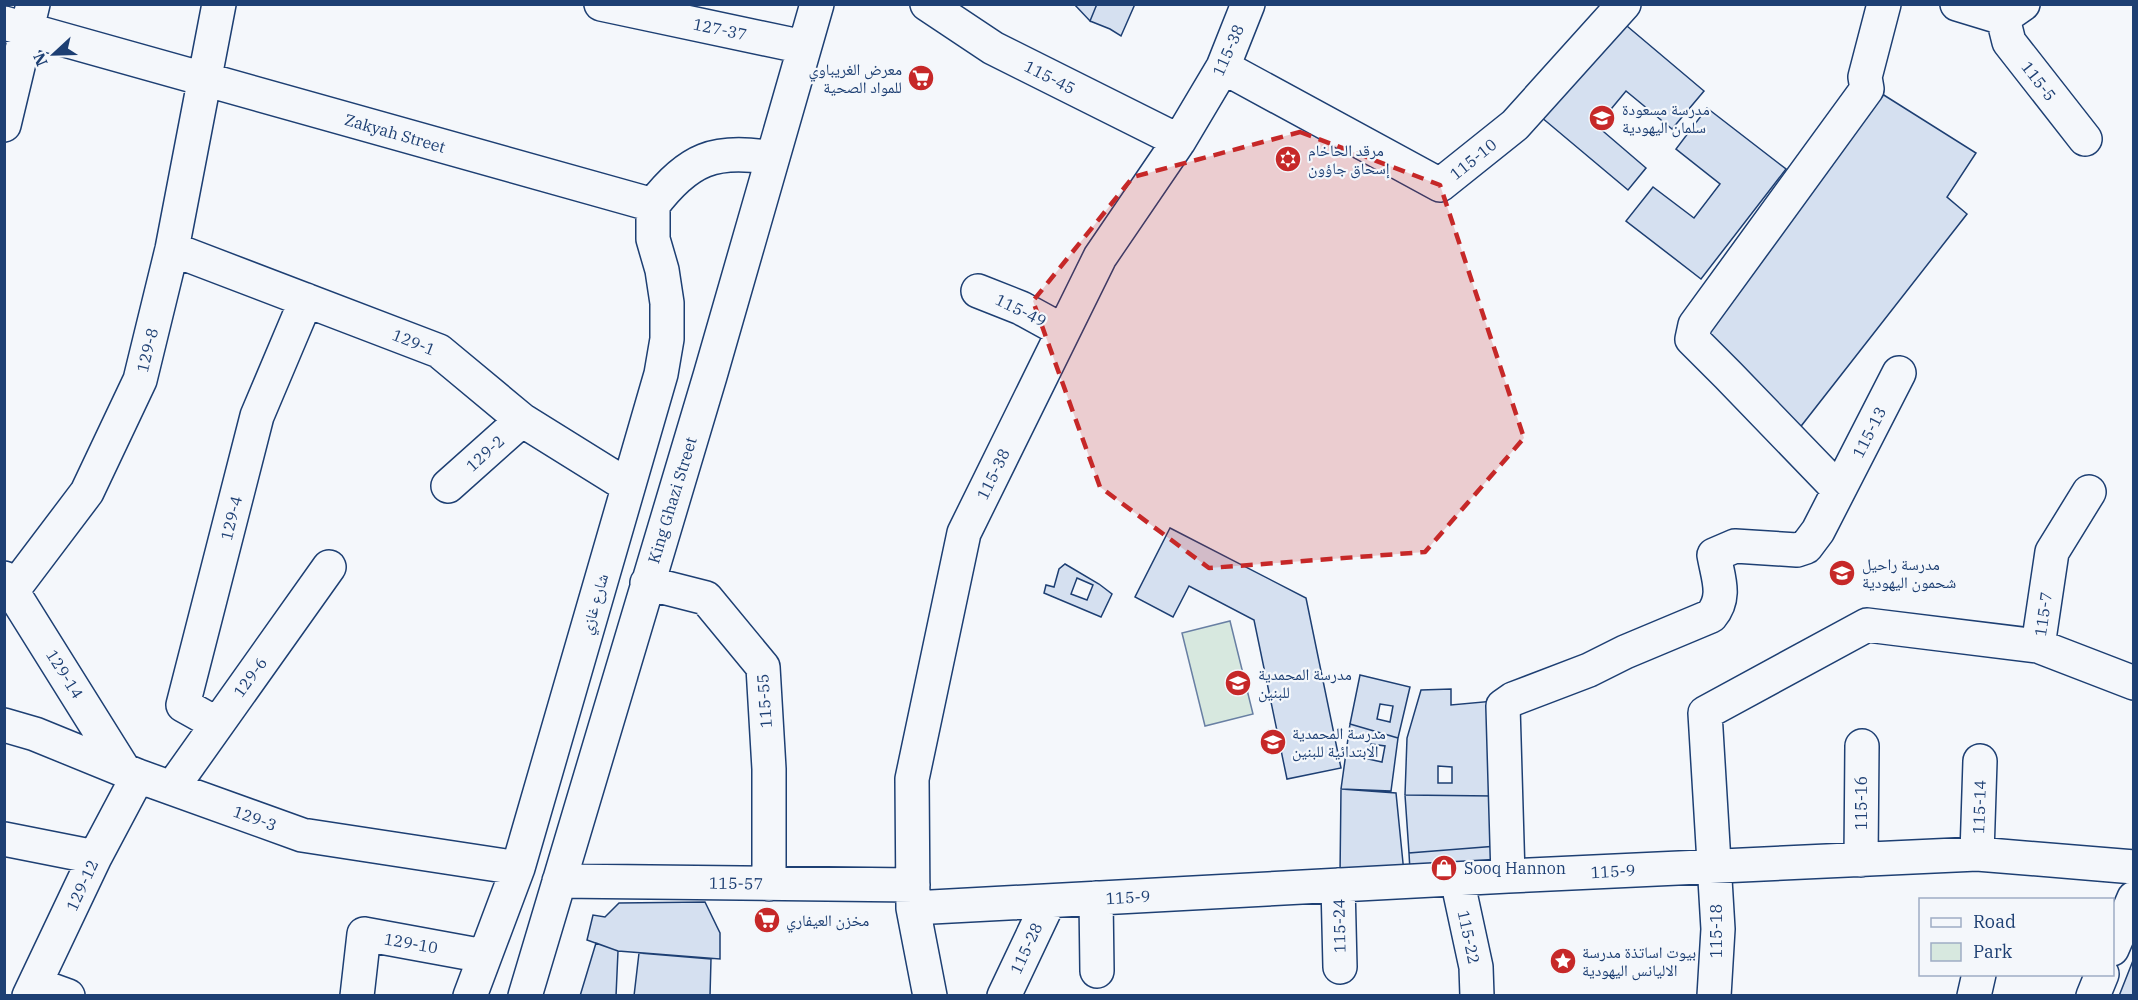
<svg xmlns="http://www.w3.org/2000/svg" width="2138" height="1000" viewBox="0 0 2138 1000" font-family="'IBM Plex Serif','Noto Naskh Arabic',serif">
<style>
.green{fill:#d7e8df;stroke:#687fa3;stroke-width:1.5}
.building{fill:#d5e0f0;stroke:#1d3f73;stroke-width:1.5;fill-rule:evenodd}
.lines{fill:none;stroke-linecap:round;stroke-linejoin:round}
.minor-casing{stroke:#1d3f73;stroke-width:36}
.minor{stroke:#f4f7fb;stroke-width:33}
.marked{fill:#c62828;fill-opacity:0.2;stroke:#c62828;stroke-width:4.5;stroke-dasharray:12 8;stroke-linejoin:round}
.labels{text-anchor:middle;stroke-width:4.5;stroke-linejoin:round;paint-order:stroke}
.street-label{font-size:16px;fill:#1d3f73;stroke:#f4f7fb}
.poi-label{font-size:16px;fill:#1d3f73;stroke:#f4f7fb;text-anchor:start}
</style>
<rect width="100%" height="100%" fill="#f4f7fb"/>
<!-- green -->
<path class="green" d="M1230,621L1253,714L1205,726L1182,633Z"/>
<!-- building -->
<path class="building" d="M1074,4H1097L1090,21Z
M1097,4H1135L1121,36L1110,29L1090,21Z
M1621,21L1704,91L1672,129L1626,91L1597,126L1646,168L1628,190L1541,117Z
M1879,92L1976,153L1947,197L1967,214L1798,430L1709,338V325Z
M1707,108L1786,169L1701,279L1626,221L1653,187L1694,218L1720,184L1676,149Z
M1170,528L1306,598L1341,768L1287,779L1254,620L1189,586L1173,617L1135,597Z
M1065,564L1099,584L1112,594L1101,617L1044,593L1046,585L1054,587L1059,569ZM1077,578L1093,585L1087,600L1071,594Z
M1360,675L1410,687L1398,738L1350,724ZM1380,704L1393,706L1390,722L1377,719Z
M1451,689V705L1494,701L1493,796L1405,795L1407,738L1421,690ZM1438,766L1452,767V783H1438Z
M1350,724L1398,738L1391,791L1341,789ZM1371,744L1385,746L1382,762L1368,759Z
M1341,789L1396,793L1404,873L1340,875Z
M1405,795L1493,796L1497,846L1409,853Z
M1497,846V864L1410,871L1409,853Z
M705,902L720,933V959L618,951L587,940L593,915L605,917L619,903Z
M596,943L618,951L616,996H580Z
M639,953L711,959L710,996H634Z
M2134,958V996H2119Z"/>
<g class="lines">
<defs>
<path id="minor" d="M601,4L804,47
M927,4L993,48L1179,141
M1957,4L2003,18L2023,4
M2003,18L2009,42L2085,139
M4,23L653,205
M1223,67L1440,185L1515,125L1624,4
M4,125L33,4
M653,205C688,159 715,148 772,158
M172,249L439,351L522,420L628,486
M978,291L1021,308L1063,331
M448,486L522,420
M1839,490L1728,375L1692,339L1695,325L1867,89L1865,77L1884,4
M2089,492L2052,552L2038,646L2134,683
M4,578L124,770
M647,583L706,598L763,667L769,769V884
M13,590L87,492L140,380L172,249L219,4
M217,724L183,705L257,416L306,300
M4,725L35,734L138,776L302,835L518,868
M172,788L329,567
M4,839L95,857
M1977,854L1980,761
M1861,860L1862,746
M1508,876L1503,706L1513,699L1589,670L1625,652L1711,616C1727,597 1718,578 1714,555L1735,546L1797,550L1806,547L1818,531L1899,373
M1457,879L1476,967L1477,996
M559,881L913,885
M1338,885L1340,967
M1096,898L1097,971
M913,908L1508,876L1977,854L2134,867
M2112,949L2134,898
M35,984L68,996
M29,996L95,857L138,776
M357,996L364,934L484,956
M470,996L518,868L661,374L667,339V303L662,270L653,239V205
M525,996L710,376L817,4
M930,996L913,908L912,779L964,533L1100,257L1179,141L1223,67L1248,4
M1004,996L1049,901
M1714,996L1718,929L1705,713L1867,625L2038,646
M1974,996L1979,974
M2093,996L2102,974"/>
</defs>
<!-- minor casing -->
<use href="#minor" class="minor-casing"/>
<!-- minor -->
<use href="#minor" class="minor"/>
</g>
<!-- marked area -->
<path class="marked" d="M1300,132L1440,185L1524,438L1425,552L1209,568L1100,487L1033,301L1133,177Z"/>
<!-- icons -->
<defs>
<symbol id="supermarket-disc" viewBox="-11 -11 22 22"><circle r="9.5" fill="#c62828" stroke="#f4f7fb"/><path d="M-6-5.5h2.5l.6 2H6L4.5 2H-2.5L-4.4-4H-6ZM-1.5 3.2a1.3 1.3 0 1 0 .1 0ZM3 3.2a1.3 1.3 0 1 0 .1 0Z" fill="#fff"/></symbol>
<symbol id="school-disc" viewBox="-11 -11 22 22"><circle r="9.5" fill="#c62828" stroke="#f4f7fb"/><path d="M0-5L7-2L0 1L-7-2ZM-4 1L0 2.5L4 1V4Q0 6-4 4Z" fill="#fff"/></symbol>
<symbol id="synagogue-disc" viewBox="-11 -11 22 22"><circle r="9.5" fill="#c62828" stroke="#f4f7fb"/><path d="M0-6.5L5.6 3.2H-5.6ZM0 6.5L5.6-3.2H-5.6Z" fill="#fff"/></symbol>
<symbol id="shop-disc" viewBox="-11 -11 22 22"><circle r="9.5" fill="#c62828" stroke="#f4f7fb"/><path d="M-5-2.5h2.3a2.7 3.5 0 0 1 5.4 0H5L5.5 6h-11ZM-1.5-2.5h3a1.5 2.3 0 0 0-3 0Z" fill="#fff"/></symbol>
<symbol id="sight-disc" viewBox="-11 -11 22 22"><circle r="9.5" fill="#c62828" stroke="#f4f7fb"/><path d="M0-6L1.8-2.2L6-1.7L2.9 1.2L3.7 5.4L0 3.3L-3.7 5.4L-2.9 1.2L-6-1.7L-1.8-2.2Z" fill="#fff"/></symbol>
</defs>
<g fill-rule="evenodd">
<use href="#supermarket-disc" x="906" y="63" width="30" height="30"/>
<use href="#school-disc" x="1587" y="103" width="30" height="30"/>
<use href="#synagogue-disc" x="1273" y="144" width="30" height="30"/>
<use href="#school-disc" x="1827" y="558" width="30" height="30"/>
<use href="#school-disc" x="1223" y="668" width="30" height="30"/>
<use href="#school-disc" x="1258" y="727" width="30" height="30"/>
<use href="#shop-disc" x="1429" y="853" width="30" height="30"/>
<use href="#supermarket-disc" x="752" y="905" width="30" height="30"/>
<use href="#sight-disc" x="1548" y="946" width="30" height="30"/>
</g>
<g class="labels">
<!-- street labels -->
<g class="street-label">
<text transform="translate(720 29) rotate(12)" y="6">127-37</text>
<text transform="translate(1228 50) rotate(-66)" y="6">115-38</text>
<text transform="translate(1050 77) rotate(27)" y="6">115-45</text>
<text transform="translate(2039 81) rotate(52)" y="6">115-5</text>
<text transform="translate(395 133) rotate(16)" y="6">Zakyah Street</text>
<text transform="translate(1473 159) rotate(-39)" y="6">115-10</text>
<text transform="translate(1021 310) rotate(26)" y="6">115-49</text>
<text transform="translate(414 342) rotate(22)" y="6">129-1</text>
<text transform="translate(147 350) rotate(-76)" y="6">129-8</text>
<text transform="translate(1869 432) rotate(-63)" y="6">115-13</text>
<text transform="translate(485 453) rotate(-42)" y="6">129-2</text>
<text transform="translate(993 474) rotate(-64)" y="6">115-38</text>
<text transform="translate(672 500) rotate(-73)" y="6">King Ghazi Street</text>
<text transform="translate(231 518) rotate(-76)" y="6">129-4</text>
<text transform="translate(594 604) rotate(-74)" y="6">شارع غازي</text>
<text transform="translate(2043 614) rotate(-82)" y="6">115-7</text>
<text transform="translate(65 674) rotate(58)" y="6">129-14</text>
<text transform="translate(250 677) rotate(-54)" y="6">129-6</text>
<text transform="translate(764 701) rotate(-94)" y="6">115-55</text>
<text transform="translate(1861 803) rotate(-90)" y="6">115-16</text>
<text transform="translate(1979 807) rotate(-88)" y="6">115-14</text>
<text transform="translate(255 818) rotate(20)" y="6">129-3</text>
<text transform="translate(1613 871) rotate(-3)" y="6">115-9</text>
<text transform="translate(736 883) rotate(1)" y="6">115-57</text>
<text transform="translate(82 885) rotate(-65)" y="6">129-12</text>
<text transform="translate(1128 897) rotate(-3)" y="6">115-9</text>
<text transform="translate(1339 926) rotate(-91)" y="6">115-24</text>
<text transform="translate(1716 931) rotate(-90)" y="6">115-18</text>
<text transform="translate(1469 937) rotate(78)" y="6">115-22</text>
<text transform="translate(411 943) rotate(10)" y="6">129-10</text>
<text transform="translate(1026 948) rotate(-65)" y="6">115-28</text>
</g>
<!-- poi labels -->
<g class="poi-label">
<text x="902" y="75" text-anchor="end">معرض الغريباوي<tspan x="902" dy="18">للمواد الصحية</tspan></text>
<text x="1622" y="115">مدرسة مسعودة<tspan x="1622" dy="18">سلمان اليهودية</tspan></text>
<text x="1308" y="156">مرقد الحاخام<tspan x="1308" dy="18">إسحاق جاؤون</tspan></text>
<text x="1862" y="570">مدرسة راحيل<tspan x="1862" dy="18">شحمون اليهودية</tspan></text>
<text x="1258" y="680">مدرسة المحمدية<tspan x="1258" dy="18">للبنين</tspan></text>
<text x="1292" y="739">مدرسة المحمدية<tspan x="1292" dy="18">الابتدائية للبنين</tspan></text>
<text x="1464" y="874">Sooq Hannon</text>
<text x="786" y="926">مخزن العيفاري</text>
<text x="1582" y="958">بيوت اساتذة مدرسة<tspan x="1582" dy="18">الاليانس اليهودية</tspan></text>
</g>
</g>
<!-- border -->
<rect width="2138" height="1000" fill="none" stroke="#1d3f73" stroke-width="12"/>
<!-- legend -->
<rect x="1919" y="898" width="195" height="78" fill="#f4f7fb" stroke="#9eadc5" stroke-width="1.5"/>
<rect x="1931" y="918" width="30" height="9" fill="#f4f7fb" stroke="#9eadc5" stroke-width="1.5"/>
<text x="1973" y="928" font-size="18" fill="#1d3f73">Road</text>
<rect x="1931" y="943" width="30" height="18" fill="#d7e8df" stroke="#9eadc5" stroke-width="1.5"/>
<text x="1973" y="958" font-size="18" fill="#1d3f73">Park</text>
<!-- north arrow -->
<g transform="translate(54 54) rotate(248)" stroke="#f4f7fb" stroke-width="4.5" paint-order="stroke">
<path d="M0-4.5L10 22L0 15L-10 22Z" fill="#1d3f73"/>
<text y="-9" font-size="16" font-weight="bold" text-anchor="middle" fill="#1d3f73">N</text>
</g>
</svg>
